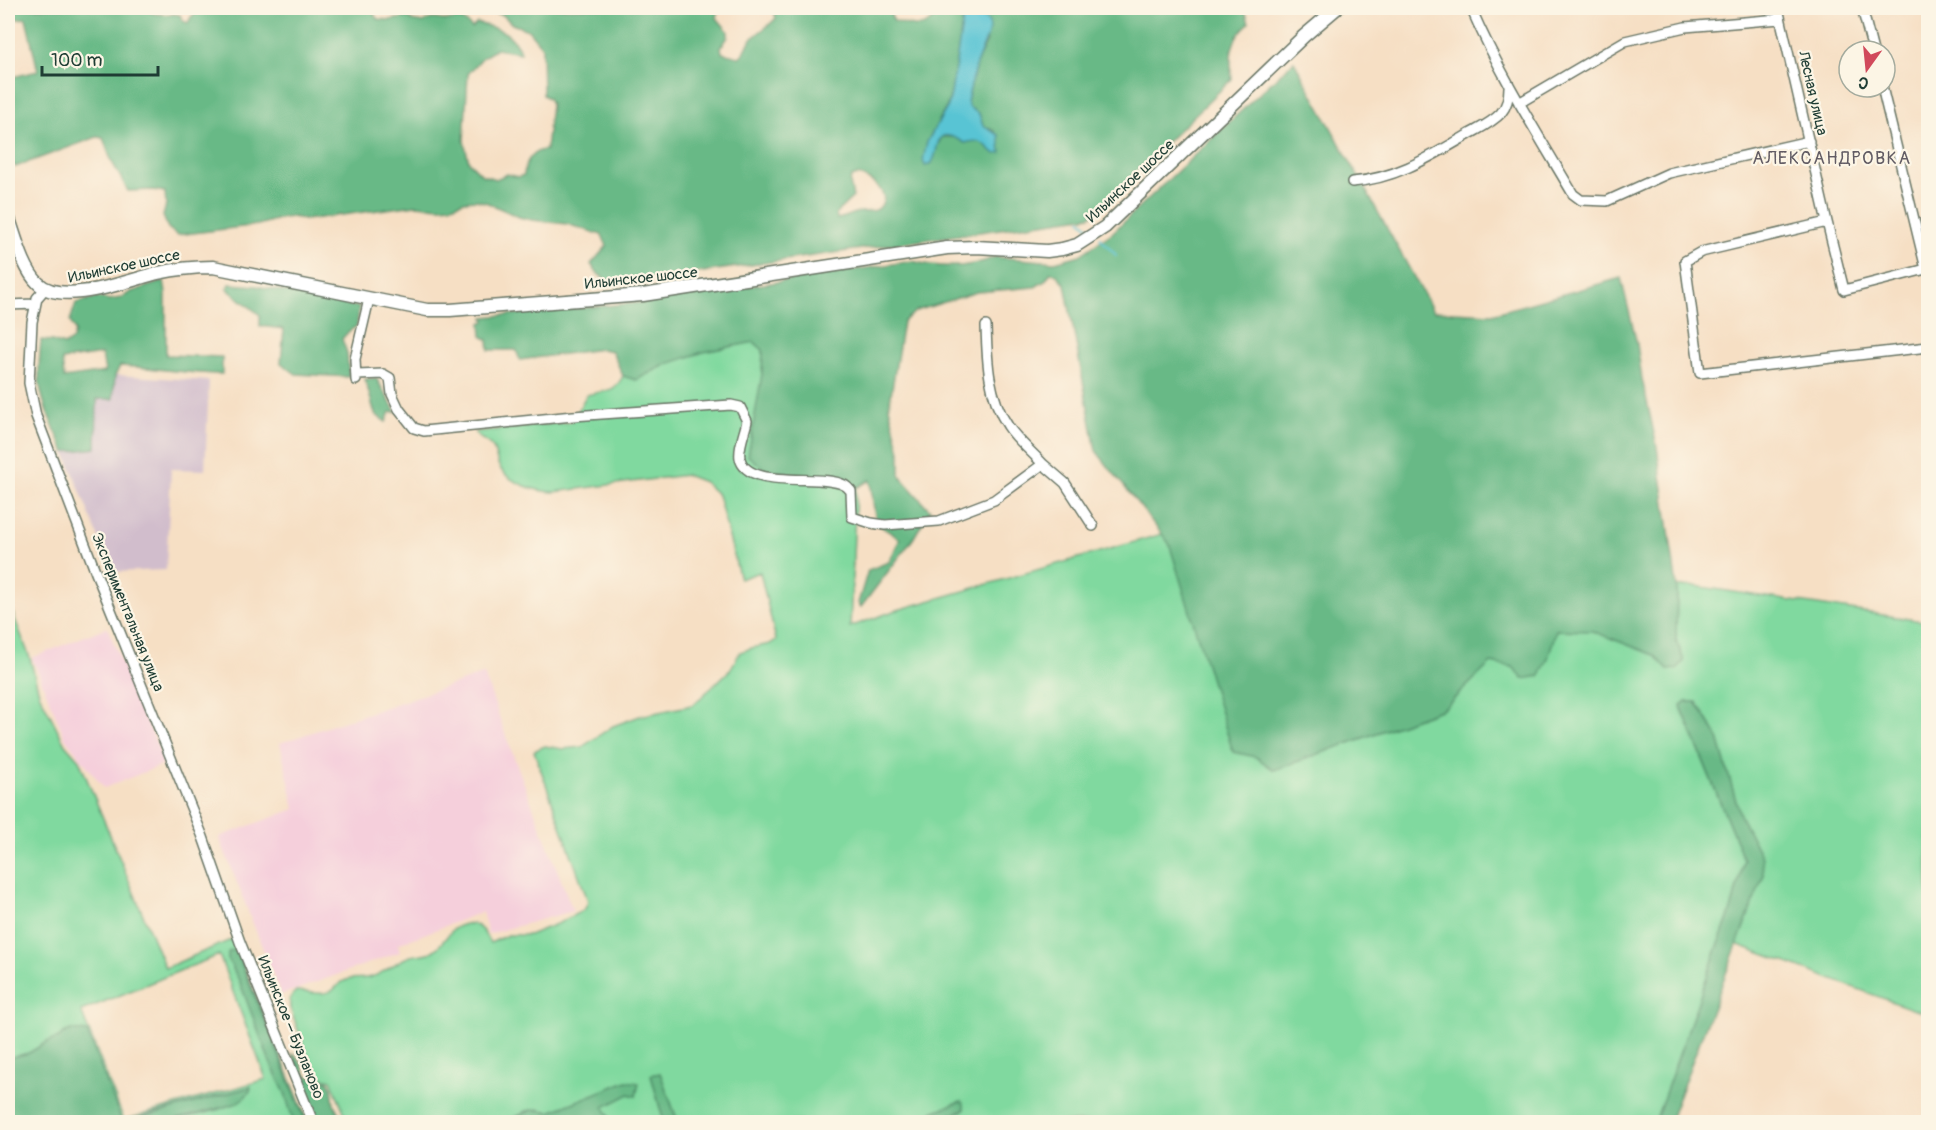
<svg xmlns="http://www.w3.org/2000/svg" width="1936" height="1130" viewBox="0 0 1936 1130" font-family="Pangolin,sans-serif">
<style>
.built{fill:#f5cfdb}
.industrial{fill:#d1bdcc}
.green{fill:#80d99f;stroke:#508b6a;stroke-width:1.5;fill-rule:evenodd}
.forest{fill:#68b986;stroke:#447b5d;stroke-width:1.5;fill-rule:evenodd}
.water{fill:#59c4d4;stroke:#3c8084;stroke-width:1.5}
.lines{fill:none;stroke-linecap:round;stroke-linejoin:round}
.stream{stroke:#59c4d4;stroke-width:2}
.minor-casing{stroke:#6a7666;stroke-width:12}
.major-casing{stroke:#6a7666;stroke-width:15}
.minor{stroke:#fff;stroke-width:9}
.major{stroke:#fff;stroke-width:12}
.labels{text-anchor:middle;stroke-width:4.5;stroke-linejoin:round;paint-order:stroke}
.street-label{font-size:15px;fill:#1f3d34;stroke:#fcf5e5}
.quarter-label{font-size:18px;letter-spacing:1.5px;fill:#625c64;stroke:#fcf5e5}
</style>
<rect width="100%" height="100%" fill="#fcf5e5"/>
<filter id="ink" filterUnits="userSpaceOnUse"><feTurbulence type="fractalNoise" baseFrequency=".0167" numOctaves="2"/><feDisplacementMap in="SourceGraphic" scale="12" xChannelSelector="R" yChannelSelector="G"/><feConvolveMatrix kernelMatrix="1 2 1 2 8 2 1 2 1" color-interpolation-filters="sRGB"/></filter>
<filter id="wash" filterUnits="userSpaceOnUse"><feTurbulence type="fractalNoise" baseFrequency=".008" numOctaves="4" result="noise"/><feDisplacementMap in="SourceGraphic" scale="24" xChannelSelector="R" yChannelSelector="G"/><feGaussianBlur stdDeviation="1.35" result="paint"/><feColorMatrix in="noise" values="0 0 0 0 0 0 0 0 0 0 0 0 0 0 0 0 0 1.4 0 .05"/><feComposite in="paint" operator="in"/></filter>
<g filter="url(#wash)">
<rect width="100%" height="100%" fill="#f6dfc4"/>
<!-- built -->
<path class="built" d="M107,627L165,764L104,788L65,738L32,658Z
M484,674L507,739L573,911L488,934L482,912L398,944L400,952L281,995L219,837L295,809L280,743Z"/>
<!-- industrial -->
<path class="industrial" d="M115,375L209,381L205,470L171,469L166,570L112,572L65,452L96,448L97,398L113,399Z"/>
<!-- green -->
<path class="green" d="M754,342L763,350L762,374L795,475C816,475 839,475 856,488L850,627L894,611L1162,534L1169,543L1256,757L1274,770L1443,709L1491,663L1513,667L1548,658L1556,630H1592L1654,655L1668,670L1684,661L1676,640L1677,587L1695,586L1928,622V1015L1736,944L1763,877L1762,858L1740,815L1717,735L1697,702H1686L1681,707L1744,860L1732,907L1655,1122H933L964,1110L961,1101L906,1122H678L660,1073L651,1075L664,1122H609V1117L603,1107L629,1094L636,1096L627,1081L550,1112L538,1109L526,1111L517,1117L490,1122H348L331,1080L315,1076L290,1008C289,1000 290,996 296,991C307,992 324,996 333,990C337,987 339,983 344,981C352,977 362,980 371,977C385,973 395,962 408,957C415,954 423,955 431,952C444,946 448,928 462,925C477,920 484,931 490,943L508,935H529L559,923L582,911L586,907L588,901L534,751L545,746L563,749L582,747L613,726L640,716L693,705L730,670L740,652L752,648L770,644L776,640L760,572L740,579L718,495L704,482L686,475L554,492C537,492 506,482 499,466C496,460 496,453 493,448C488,441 479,440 475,432L571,422C578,416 580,404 587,395C605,389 613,395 623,376L636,380L667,364L703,352Z
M8,601L30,658L39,693L65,744L79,760L165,968L233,939L308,1122H306L236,950H235L228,959L239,980L270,1062L285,1093L295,1122H167C193,1115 233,1111 250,1091V1087L122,1122L87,1033L71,1030L64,1033L59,1038L47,1042L29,1053L8,1058ZM219,955L266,1079L124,1120L81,1011Z"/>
<!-- forest -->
<path class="forest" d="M8,8H149L150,12C161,17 170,12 180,15L183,21L188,23L191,17L201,8H377L374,15L378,19L390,20L408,17L412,21L423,23C433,14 440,22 451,20C457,20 455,17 461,19C465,20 469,25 472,28L477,23C498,29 511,30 521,53L496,49L482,58L468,74L464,141L469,162L482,175L496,179L507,174L518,177L524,175C525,162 532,150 546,150L551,104L548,98L543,95L542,47L528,30L512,24L503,15L497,14L489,8H719L717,18L728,31V37L721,47L722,53L739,57C746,53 746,47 750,41C757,32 769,27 776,18L773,8H893L891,16L894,21C904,23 918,30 928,23C933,19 938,15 944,11L945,8H1241L1245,10L1249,23C1230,39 1229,56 1232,79L1119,188L1106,206L1090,216L633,282C612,282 603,284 591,264L607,246L602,235L567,224L532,220L519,217L488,203L476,200L464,201L452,206L440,207L416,205L305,220L294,217L282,218L258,225L177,235L168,228L163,216L166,205L165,192L153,190L128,191L111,160L103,138L97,137L15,167C4,153 8,98 8,78L38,71L26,18L8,20ZM963,18L987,41L976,64L967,102L969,107L979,114L983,126L995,131L991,150L982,142L976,140L965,143L955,137H942L936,147L927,142L947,106L951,94ZM857,175C869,177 894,194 879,208C872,214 863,210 855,213C848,215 844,218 837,219L836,213L853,197L850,183L851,177Z
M1294,61L1433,311L1492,314L1621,278L1637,344L1642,379L1657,447L1677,587L1676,640L1684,661L1677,669L1668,670L1654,655L1592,631L1556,630L1548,658L1540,676L1523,679L1513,667L1491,663L1443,709L1274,770L1256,757L1233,752L1169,543L1096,451L1065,284L1057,275L1051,272L1045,281L1035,287L977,292L916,311L903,322L889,407L900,451V474L904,481L930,510L913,539L861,607L858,603L868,570L889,562L900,539L876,523L870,480L856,488L846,480L766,470L748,456L762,374L763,350L754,342L703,352L667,364L636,380L623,376L612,351L601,349L520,360L516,350H489L488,340L482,336L481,323L485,321L484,317L648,302L912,261C939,268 969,269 995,257L1055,262L1080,255L1112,233Z
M164,281L166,293V355L222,357V374C187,373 154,368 120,366L115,376L113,399H97L96,448L65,452C54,427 39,401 39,373C39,362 40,351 41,340L52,341L64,345L73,339L75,331L70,321L76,303L98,297L109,300L121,298L131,292ZM102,354L105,372L64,378L62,360Z
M230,284L257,286L359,307L357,326L349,331L342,339L347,353L349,377L296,374L281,363L284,329L260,326V315L231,292L227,288Z
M376,378L396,412H390L386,422L375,414L365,379Z
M1686,702H1696L1717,735L1740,815L1762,858L1763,877L1669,1122H1655L1732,907L1744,860L1681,706Z
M234,950H236L306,1122H295L293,1120L285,1093L270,1062L239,980L228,959V952Z
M71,1030L87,1032L122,1122H8V1058L29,1053L47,1042L59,1038L64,1033Z
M292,1054C301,1057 302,1067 306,1075L313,1079L328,1081L332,1088L334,1104L344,1122H319Z
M660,1073L678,1122H664L651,1075Z
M627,1081L639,1083L636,1096L629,1094L604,1107L609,1117V1122H490C498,1120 507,1120 515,1117C533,1111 529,1107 550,1112Z
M251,1087L250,1091L245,1097L235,1104L167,1122H126Z
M961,1101L964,1104V1110L933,1122H906Z"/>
<!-- water -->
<path class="water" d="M970,13C980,15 990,16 990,29L976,64L967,102L969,107L979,114L983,126L999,135L1001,153L995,154C985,144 980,138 965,143C930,122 942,150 931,164L925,166L923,160L927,142L948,106L951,94L963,18Z"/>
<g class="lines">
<!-- stream -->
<path class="stream" d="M1081,220L1092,230
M1100,238L1116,255"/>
</g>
</g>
<g filter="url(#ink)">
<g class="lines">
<defs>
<path id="minor" d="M1471,8C1499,73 1537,133 1573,194L1581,200L1607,201L1669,173L1809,141
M1778,8L1827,222L1844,290L1926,269L1882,87
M1862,8L1873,51
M1519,103L1625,41L1685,27L1780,19
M1352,182C1395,179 1430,157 1466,136C1478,129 1492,123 1501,113C1507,106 1509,96 1509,87
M1827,222L1701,252L1685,261L1700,373L1928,347
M45,289L37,298L32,322L29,383L36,416L96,573L203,837L240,942L313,1122
M8,305L35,304
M357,375L383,374L390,378L392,394L399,409L414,428L424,431L573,416L731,405L740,407L747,421C745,432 738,447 740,458C746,490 822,473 844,485C847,486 849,489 851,491L852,517L871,523L885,525L939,521L994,500L1043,464C1032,452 1017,440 1008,426C988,397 987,360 986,326
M356,380L355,359L369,299
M1043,464L1065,483L1093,526"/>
<path id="major" d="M8,216C15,235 23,269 38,283C61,307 129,280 158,273C176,269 194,267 213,267L427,310H450L643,295L947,248L976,247L1047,251L1062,249L1077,245L1105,227L1304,36L1337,8"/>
</defs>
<!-- minor casing -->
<use href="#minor" class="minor-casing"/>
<!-- major casing -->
<use href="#major" class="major-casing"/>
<!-- minor -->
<use href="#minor" class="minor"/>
<!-- major -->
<use href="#major" class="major"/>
</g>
</g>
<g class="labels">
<!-- street labels -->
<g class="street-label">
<text transform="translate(1813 93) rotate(77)" y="5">Лесная улица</text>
<text transform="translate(1130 181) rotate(-43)" y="5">Ильинское шоссе</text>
<text transform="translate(124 266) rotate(-12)" y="5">Ильинское шоссе</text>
<text transform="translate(641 278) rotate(-6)" y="5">Ильинское шоссе</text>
<text transform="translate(128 612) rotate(68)" y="5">Экспериментальная улица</text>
<text transform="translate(291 1027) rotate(68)" y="5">Ильинское – Бузланово</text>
</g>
<!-- quarter labels -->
<g class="quarter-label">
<text x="1832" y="164">АЛЕКСАНДРОВКА</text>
</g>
</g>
<!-- margin -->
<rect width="1936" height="1130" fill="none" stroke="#fcf5e5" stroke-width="30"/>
<!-- north arrow -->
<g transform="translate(1867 69) rotate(195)"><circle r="28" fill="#fcf5e5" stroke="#a4ab9e" stroke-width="1.5"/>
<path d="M0-4.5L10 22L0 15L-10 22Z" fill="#d1495b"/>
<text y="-9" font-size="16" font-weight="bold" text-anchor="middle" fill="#1f3d34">С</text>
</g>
<!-- scale -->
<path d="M42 66v9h116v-9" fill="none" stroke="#1f3d34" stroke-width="3"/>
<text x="51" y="66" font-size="18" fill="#1f3d34" stroke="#fcf5e5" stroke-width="4.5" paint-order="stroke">100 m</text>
</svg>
